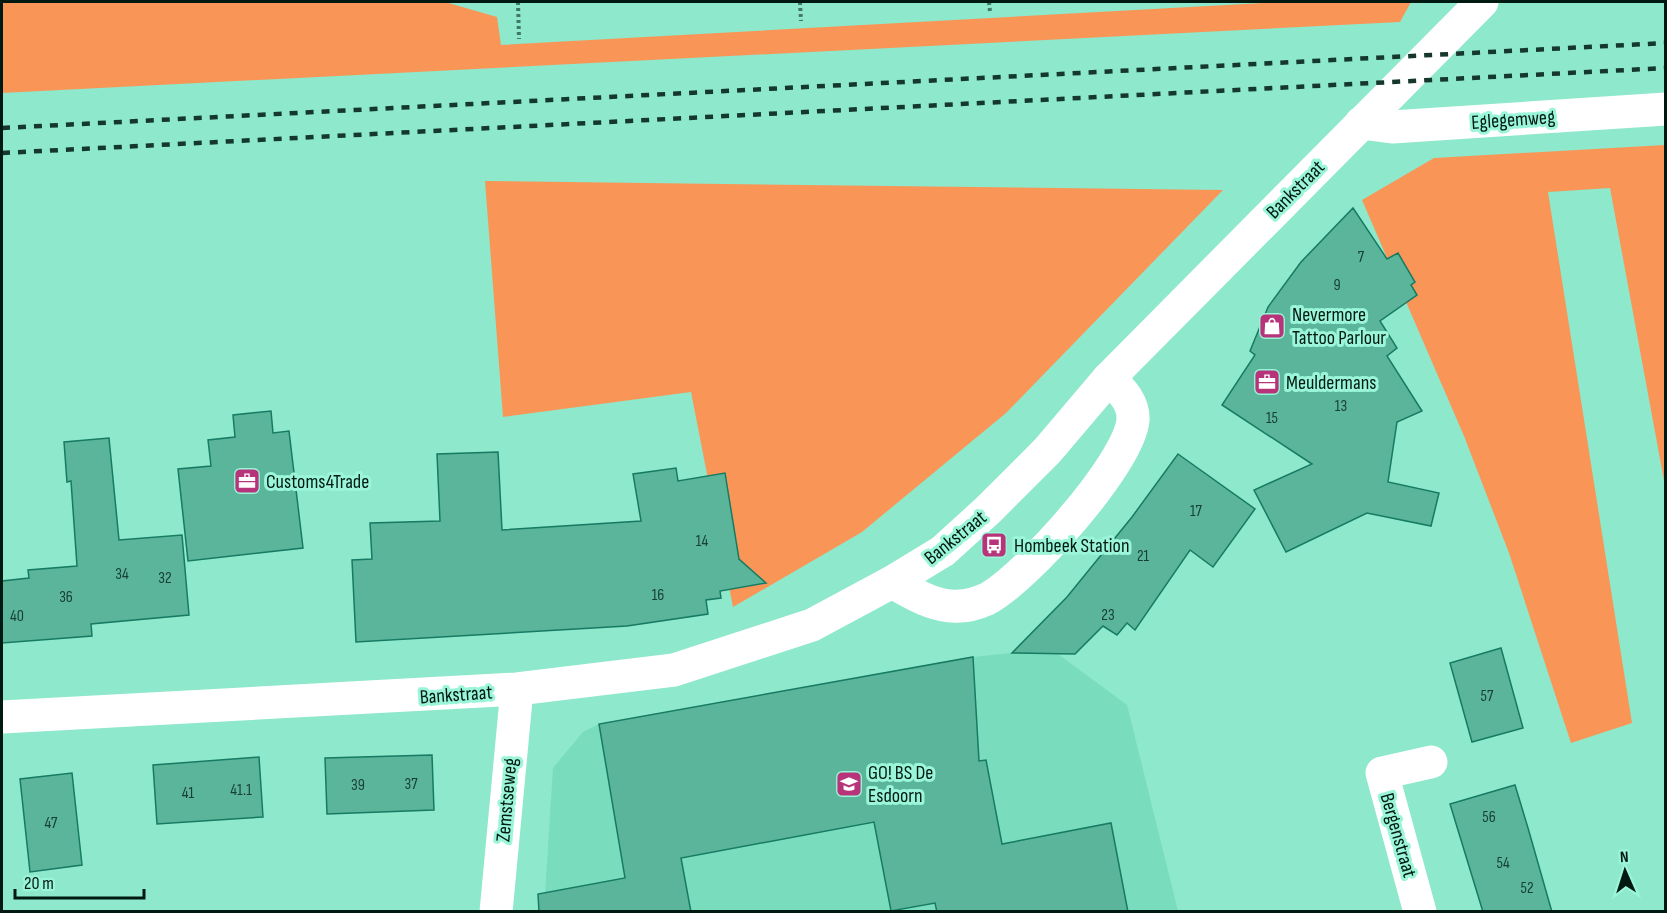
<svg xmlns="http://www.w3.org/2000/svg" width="1667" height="913" viewBox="0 0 1667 913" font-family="'Sofia Sans Condensed',sans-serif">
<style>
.built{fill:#79dcbd}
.green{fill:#f99657}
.building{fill:#5bb59a;stroke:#167b63;stroke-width:1.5}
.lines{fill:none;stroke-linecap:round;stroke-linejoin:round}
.path{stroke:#417766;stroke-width:4;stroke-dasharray:3 3;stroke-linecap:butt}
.minor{stroke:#fff;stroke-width:33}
.tertiary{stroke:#fff;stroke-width:33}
.rail{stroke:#15382d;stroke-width:4.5;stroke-dasharray:8 8;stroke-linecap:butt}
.labels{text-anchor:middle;stroke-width:6;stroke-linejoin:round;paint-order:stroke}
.number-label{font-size:16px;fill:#174033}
.street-label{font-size:20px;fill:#001911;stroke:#9bf5d8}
.poi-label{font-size:20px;fill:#001911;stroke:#9bf5d8;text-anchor:start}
</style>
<rect width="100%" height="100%" fill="#8ee8cb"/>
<!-- built -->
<path class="built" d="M1012,653L1058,654L1127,705L1178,911L544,912L553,768L583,732L599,724L973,657Z"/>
<!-- green -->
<path class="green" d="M2,2H445L497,17L501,45L1280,2H1411L1400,22L2,93Z
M1665,145V486L1610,188L1548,192L1632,723L1571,743L1509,553L1464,436L1362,200L1434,158Z
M485,181L1223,190L1006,413L862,532L733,607L691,392L503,417Z"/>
<!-- building -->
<path class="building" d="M1353,208L1387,259L1398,253L1415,282L1411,285L1417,295L1380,321L1397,348L1387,356L1422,411L1397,422L1388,482L1439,493L1431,526L1367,513L1286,552L1254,490L1312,464L1222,405L1255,355L1250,351L1268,307L1301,262Z
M271,411L273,433L289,431L303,548L188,561L178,469L211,466L208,440L235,437L233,415Z
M109,438L119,540L182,535L189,615L91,624L92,636L2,643V581L29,578L28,570L77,566L71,481L67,482L64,442Z
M498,452L502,530L641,521L633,474L676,468L678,481L725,473L739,559L766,583L720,591L721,598L706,600L708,614L627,626L356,642L352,560L372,559L370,523L440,521L437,454Z
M1178,454L1255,509L1213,567L1190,550L1135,630L1127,623L1117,635L1103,626L1075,654L1012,653L1067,597L1132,517Z
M1501,648L1523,728L1472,742L1450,663Z
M973,657L979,761L986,760L1002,844L1111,823L1128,912H937L935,903L891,911L874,822L681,858L691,912H539L538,894L625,878L599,724Z
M432,755L434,810L327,814L325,758Z
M259,757L263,817L157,824L153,765Z
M72,773L82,865L30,872L20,779Z
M1515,785L1528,828L1552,912H1483L1450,804Z"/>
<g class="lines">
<!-- path -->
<path class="path" d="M518,2L519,39
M800,2L801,21
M989,2L990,12
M1177,2V3"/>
<!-- minor -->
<path class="minor" d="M1361,123L1392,127L1666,109
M892,582C914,594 935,608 960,606C968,606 980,602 987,599C1025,579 1129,464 1133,420C1134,402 1121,390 1109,378
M1420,912L1382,773L1431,762"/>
<!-- tertiary -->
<path class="tertiary" d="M2,717L517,689L674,670L812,625L892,582L943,551L989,509L1047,451L1109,378L1482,2
M496,912L517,689"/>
<!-- rail -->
<path class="rail" d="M2,128L1666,43
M2,153L1666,68"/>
</g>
<!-- icons -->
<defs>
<symbol id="shop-square" viewBox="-11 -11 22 22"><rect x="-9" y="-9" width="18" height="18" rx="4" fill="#b7347b" stroke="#9bf5d8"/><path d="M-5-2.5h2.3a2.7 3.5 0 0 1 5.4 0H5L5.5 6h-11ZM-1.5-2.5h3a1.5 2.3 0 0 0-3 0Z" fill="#fff"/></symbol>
<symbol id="office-square" viewBox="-11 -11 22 22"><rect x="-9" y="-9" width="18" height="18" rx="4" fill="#b7347b" stroke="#9bf5d8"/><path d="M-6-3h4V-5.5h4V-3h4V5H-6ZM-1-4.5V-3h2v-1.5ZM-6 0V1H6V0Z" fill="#fff"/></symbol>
<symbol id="bus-square" viewBox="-11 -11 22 22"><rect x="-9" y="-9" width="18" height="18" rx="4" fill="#b7347b" stroke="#9bf5d8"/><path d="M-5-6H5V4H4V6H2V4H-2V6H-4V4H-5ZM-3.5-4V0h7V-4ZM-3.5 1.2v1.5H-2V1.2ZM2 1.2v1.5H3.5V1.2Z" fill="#fff"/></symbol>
<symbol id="school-square" viewBox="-11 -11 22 22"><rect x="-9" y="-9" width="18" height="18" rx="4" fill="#b7347b" stroke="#9bf5d8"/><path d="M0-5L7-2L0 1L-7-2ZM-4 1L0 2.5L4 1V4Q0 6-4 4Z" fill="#fff"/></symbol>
</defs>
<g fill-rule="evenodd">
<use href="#shop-square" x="1257" y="311" width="30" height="30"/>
<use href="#office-square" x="1252" y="367" width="30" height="30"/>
<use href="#office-square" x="232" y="466" width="30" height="30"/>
<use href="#bus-square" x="979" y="530" width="30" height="30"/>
<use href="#school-square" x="834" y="769" width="30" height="30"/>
</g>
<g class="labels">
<!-- number labels -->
<g class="number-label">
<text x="1361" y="262">7</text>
<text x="1337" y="290">9</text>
<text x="1341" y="411">13</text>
<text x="1272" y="423">15</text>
<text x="1196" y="516">17</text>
<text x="702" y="546">14</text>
<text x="1143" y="561">21</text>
<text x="122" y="579">34</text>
<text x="165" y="583">32</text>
<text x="658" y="600">16</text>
<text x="66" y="602">36</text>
<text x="1108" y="620">23</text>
<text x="17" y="621">40</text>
<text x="1487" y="701">57</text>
<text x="411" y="789">37</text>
<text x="358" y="790">39</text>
<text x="241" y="795">41.1</text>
<text x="188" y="798">41</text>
<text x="1489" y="822">56</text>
<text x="51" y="828">47</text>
<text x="1503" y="868">54</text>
<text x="1527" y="893">52</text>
</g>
<!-- street labels -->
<g class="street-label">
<text transform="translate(1513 119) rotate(-4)" y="7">Eglegemweg</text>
<text transform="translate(1295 189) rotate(-45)" y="7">Bankstraat</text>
<text transform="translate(955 537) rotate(-39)" y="7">Bankstraat</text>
<text transform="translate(456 694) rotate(-4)" y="7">Bankstraat</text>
<text transform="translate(506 800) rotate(-85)" y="7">Zemstseweg</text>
<text transform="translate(1399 835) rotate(74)" y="7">Bergenstraat</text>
</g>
<!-- poi labels -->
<g class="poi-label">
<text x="1292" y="321">Nevermore<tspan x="1292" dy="23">Tattoo Parlour</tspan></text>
<text x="1286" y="389">Meuldermans</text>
<text x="266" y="488">Customs4Trade</text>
<text x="1014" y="552">Hombeek Station</text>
<text x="868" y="779">GO! BS De<tspan x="868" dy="23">Esdoorn</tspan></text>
</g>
</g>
<!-- border -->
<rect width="1667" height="913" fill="none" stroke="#001911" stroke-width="6"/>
<!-- north arrow -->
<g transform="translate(1625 871) rotate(357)" stroke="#9bf5d8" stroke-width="4.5" paint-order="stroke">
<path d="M0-4.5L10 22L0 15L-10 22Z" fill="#001911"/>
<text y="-9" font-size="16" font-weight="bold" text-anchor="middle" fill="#001911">N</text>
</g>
<!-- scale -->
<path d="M15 889v9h129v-9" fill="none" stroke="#001911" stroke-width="3"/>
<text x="24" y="889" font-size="18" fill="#001911" stroke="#9bf5d8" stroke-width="4.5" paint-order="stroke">20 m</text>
</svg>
